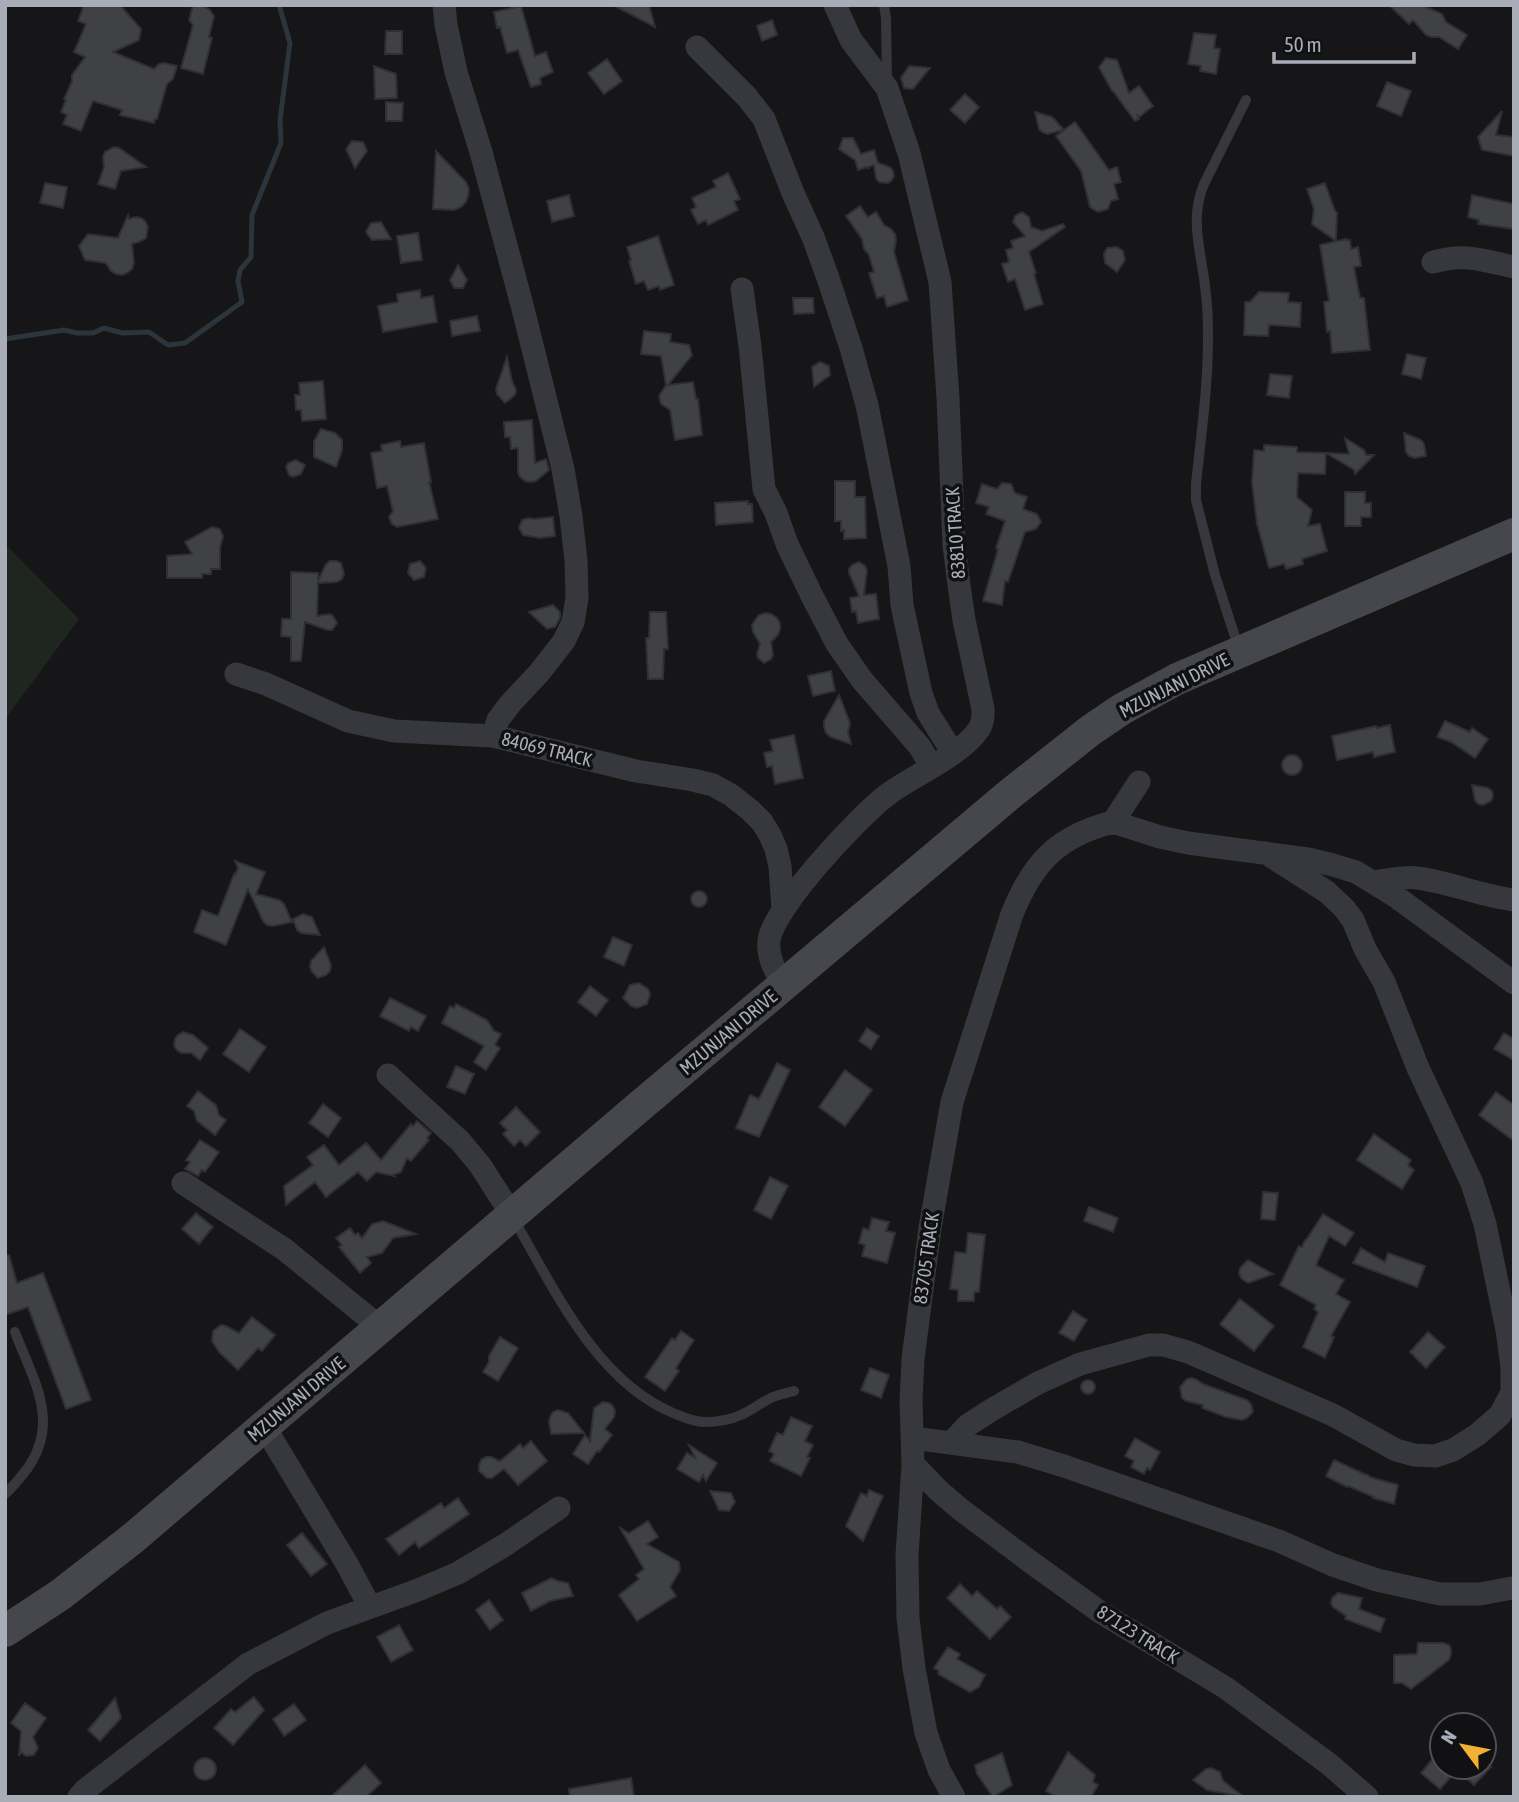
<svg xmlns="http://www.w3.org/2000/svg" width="1519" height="1802" viewBox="0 0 1519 1802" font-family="'Asap Condensed',sans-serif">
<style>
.green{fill:#1e261f}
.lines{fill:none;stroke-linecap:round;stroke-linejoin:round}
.stream{stroke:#2c353c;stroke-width:5}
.building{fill:#404145;stroke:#303034;stroke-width:2}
.lane{stroke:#37383d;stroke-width:10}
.street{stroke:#37383d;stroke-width:23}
.secondary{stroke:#45474d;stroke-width:32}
.labels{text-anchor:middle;stroke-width:7;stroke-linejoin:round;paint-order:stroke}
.street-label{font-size:19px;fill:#a8adb8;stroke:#111113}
</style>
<rect width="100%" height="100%" fill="#161618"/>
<!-- green -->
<path class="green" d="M5,544L79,619L5,719Z"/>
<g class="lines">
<!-- stream -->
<path class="stream" d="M5,339L64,330L77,333H93L104,328L122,333L149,332L168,345L185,343L242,302L238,281L240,270L251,257L252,215L281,143L280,120L290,43L279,5"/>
</g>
<!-- building -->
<path class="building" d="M84,5H120L141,29L139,40L113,52L154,69L159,64L164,63L177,66L173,79L167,84L157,119H155L154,123L120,115L122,110L93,101L81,131L63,124L67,115L61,112L66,100L64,99L72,81V75L85,57L74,52L86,24L78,21Z
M193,5H200L209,9L214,16L209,37L212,38L203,74L181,68L193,25L189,20Z
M613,5H649L655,27Z
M1389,5H1427L1426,7L1442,14L1446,22L1467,35L1458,49L1439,37H1431L1426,35L1413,20L1409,24Z
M521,6L535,56L546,52L553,72L540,78L541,84L531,87L518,50L507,53L500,27L497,28L494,12Z
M772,20L777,35L762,41L757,26Z
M386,31H402V54H385Z
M1194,33L1216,35L1214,48L1220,49L1216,74L1200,71L1201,66L1188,64Z
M1106,58L1117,60L1129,93L1139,86L1153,106L1139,117L1137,114L1139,119L1135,121L1113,91H1112L1099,67Z
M607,59L622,81L604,94L588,73Z
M374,66L396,74L397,98L375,99Z
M909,66L930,68L913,89L904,88L901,78Z
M1387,82L1411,91L1401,116L1377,106Z
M965,94L979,107L965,123L950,110Z
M386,102L403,103L402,121H386Z
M1502,111L1496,135L1514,137V156L1482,150L1478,137Z
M1035,112L1052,117L1064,130L1075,122L1109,170L1117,167L1121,182L1114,184L1118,199L1111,201L1108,209L1098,212L1090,207L1081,171L1056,136L1064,130L1047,134L1042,132L1039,129Z
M843,138H853L861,154L874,150L878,163L890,167L893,171L894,176L892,180L888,183L879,182L876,178L874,165L868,167L869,169L867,167L858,170L855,160L839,149Z
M352,141L363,142L367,151L355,168L346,149Z
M114,147L119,148L146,167L121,171L115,189L98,184L104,167L103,157L105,152Z
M436,151L466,182L469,189L468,196L466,202L461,207L454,210L433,209Z
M728,173L740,199L734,201L738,210L708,225L706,220L698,224L691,210L696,207L692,198L716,187L713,181Z
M45,183L67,187L63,208L40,203Z
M1325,183L1335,211L1337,213L1336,241L1312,224L1314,209L1307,189Z
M569,195L574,216L552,222L547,201Z
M1472,195L1514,204V229L1478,224L1479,220L1468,217Z
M860,206L868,217L876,212L884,225L891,229L895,234L896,240L894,252L908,300L887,307L884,296L877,298L869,273L874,272L869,255L864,249L862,239L846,216Z
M1022,212L1029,217L1031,227L1042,231L1063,224L1065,227L1029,252L1036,273L1034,274L1043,304L1025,310L1015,279L1008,282L1002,264L1009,262L1006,250L1013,248L1011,241L1025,236L1013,222L1015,216Z
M128,215L129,219L135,217L141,218L145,221L148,227L146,238L141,241L132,244L134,263L132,269L127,273L122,275L116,274L111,271L106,263L85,260L79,246L88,234L118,238Z
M381,222L391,239L372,240L366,232L371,223Z
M418,233L422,260L401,263L397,236Z
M658,236L674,285L660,290L659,286L648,290L644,281L636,284L629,261L631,260L627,247Z
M1346,239V240H1350L1351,249L1358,247L1361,266L1354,267L1360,298H1364L1370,350L1332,353L1330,331L1327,332L1324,302L1329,301L1320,245Z
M1117,247L1123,251L1125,260L1117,272L1105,263L1104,254L1107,248Z
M458,265L467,280L463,288H454L450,280Z
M420,290L421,298L433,296L437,322L383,332L378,306L398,302L397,294Z
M1259,292L1289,293L1288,302L1301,303L1300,327L1269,325L1268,336L1244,335L1245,302H1250Z
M793,298H813L814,313L794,314Z
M477,316L480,331L452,336L450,321Z
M644,331L671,334L670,342L689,345L692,355L668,385L693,382L696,399H698L702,435L675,440L670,410L661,404L659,396L666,385L661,356L641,354Z
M1407,354L1426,358L1421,379L1402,374Z
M507,357L512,381L516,390L515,395L505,403L497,394L496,389Z
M820,362L829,366L830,375L814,387L812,367Z
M1270,374L1292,376L1289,398L1267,395Z
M323,381L326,419L302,421L301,410H296L295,395H300L299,383Z
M532,420L535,463L546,459L549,470L536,481L530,482L525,481L520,477L518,472V448L511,449L510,437H505L504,422Z
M321,429L335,433L342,440V450L336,467L314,457V441Z
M1404,433L1421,440L1424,444L1426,456L1414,458L1409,456L1406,452Z
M1345,438L1364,450L1366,455H1374L1355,474L1354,470L1326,453L1349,454Z
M400,441L401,447L424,443L431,482H429L438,519L397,527L392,524L389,517L393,511L387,486L377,488L371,453L382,451L381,445Z
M1264,445L1297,447V452L1326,453L1325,474L1298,473L1297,497L1312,510L1308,526L1320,524L1327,551L1302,559L1303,564L1286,569L1284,564L1269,568L1257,524L1252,483L1254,450L1264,451Z
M296,460L305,465L301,474L293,477L289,475L286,467L288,463Z
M835,481H855V497H865L866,538L844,539V530L841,531V521H835Z
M1002,483L1011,484L1015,493L1027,497L1023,509L1037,514L1041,522L1036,529L1025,532L1008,582L1005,581L1002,605L983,601L998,549L996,548L1005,521L986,514L989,507L976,503L982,484L997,489Z
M1345,492H1365V503H1371V517H1361V526H1345Z
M748,501V504H752L753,522L716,525L715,503Z
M553,517L555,536L540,538L523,535L519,528L522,520L529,518L534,519Z
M212,527L220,529L223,536L220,548V569H211V574H202V578H167V556L192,554L185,542Z
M330,561H336L341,563L344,574L342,579L337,582L318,583L317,616L330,614L333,616L337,623L332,630H327L305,622L301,661H291V637L281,636L282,619H291V572L318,573V581L326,564Z
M420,561L426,568L424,577L414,580L408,573L410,564Z
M859,562L865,566L867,570L864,595L876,594L879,619L858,623L856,611L852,612L850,598L859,596L849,573V569L852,565Z
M553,605L560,612V618L555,627L547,629L529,612Z
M650,612H666L668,649H664L663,679H648L646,638H649Z
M765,613L771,614L777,618L780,623V629L778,635L771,642L773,655L771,659L764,663L758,658L757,654L760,644L753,632L752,625L755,620L759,615Z
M831,671L835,691L813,696L808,676Z
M839,695L850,723L848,732L851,744L830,737L826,733L824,727V721Z
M1445,721L1470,732L1472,728L1488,739L1475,758L1451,742L1437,737Z
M1390,725L1395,752L1374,757L1373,752L1337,760L1332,736L1376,726L1377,728Z
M794,735L803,778L775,784L772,766L767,767L764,753L773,751L770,740Z
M1282 765a10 10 0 1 1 20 0a10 10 0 1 1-20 0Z
M1472,785L1488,788L1492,791L1493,796L1491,801L1483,805L1478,804L1475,800Z
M235,861L265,872L256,894L279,900L284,904L292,922L273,926L267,925L263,921L248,889L226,945L194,932L202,910L218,916L234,874L235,875L238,868Z
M691 899a8 8 0 1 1 16 0a8 8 0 1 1-16 0Z
M303,914L312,917L320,935L301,933L297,930L293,919Z
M613,937L632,945L624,966L604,957Z
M324,947L331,965L330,971L326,975L318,978L312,972L310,967L311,961Z
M639,983L648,989L650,994L647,1004L637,1008L631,1006L623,998L630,985Z
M590,986L608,1000L596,1016L578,1002Z
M390,998L426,1016L418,1031L411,1027L409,1031L380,1016Z
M456,1004L487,1020L494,1031L501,1034L495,1045L500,1048L486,1070L474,1062L484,1046L442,1023L450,1006L454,1008Z
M867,1028L879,1036L871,1049L859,1041Z
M240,1029L266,1047L249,1072L223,1054Z
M183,1032L193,1035L208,1048L200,1060L191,1053H181L177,1050L174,1045L175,1039L178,1035Z
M1504,1033L1514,1039V1060L1494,1049Z
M777,1063L790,1070L759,1137L736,1128L750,1095L759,1099Z
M456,1066L474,1074L465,1094L447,1087Z
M845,1070L872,1090L845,1126L819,1107Z
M198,1091L216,1105L219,1115L226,1120L215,1135L197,1121L194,1111L187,1106Z
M1496,1092L1514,1105V1141L1479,1115Z
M323,1104L341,1118L328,1137L309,1123Z
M516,1107L540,1132L526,1146L520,1140L514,1146L503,1134L507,1130L500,1123Z
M417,1121L431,1133L427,1138L429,1140L411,1161L407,1158L401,1172L393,1175L394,1176L376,1172L367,1181L358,1172L326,1197L315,1182L286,1205L284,1186L313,1165L307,1157L324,1145L339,1165L366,1143L381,1160L411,1124L413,1126Z
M1374,1134L1411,1160L1408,1165L1414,1170L1402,1189L1357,1160Z
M200,1140L219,1152L205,1172L202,1170L198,1176L185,1169L190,1162L186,1160Z
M770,1177L788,1186L771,1219L754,1210Z
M1263,1192L1278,1193L1275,1220L1261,1219Z
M1089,1207L1118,1218L1113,1232L1084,1221Z
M196,1213L213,1227L199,1244L182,1229Z
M1323,1214L1354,1233L1345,1246L1329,1236L1316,1265L1344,1280L1336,1294L1350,1302L1331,1336L1334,1337L1325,1358L1303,1347L1318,1312L1314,1309L1316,1305L1280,1285L1299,1246L1302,1247L1305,1240H1306Z
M872,1218L889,1222L886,1231L895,1233L887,1263L862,1256L865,1245L859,1243L863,1228L869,1230Z
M383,1221L416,1234L393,1238L382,1253L367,1257L371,1263L360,1273L339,1247L342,1245L336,1238L350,1228L355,1235L358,1233L362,1238L372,1224Z
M968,1233L985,1235L979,1292H974V1301H958V1290L950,1289L955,1252L966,1253Z
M1361,1248L1385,1262L1388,1253L1425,1266L1417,1287L1353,1263Z
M9,1255L17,1283L43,1273L91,1400L66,1409L28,1307L5,1315V1256Z
M1248,1260L1273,1274L1248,1283L1241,1278L1239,1273L1240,1268Z
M1240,1299L1274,1326L1254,1351L1220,1324Z
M1073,1311L1087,1320L1074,1341L1059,1333Z
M252,1317L275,1335L262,1351L258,1348L238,1370L219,1352L212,1341L213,1331L221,1325L226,1326L239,1333Z
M681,1331L694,1340L676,1368L679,1371L665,1391L645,1377L672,1338L675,1340Z
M1428,1332L1445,1347L1426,1368L1410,1352Z
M500,1337L518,1348L498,1381L483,1372L489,1362V1356Z
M870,1368L889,1375L881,1398L861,1390Z
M1192,1378L1197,1380L1203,1384L1247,1400L1251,1404L1253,1412L1247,1418L1242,1420L1226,1417L1202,1408L1203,1405L1186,1401L1182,1398L1180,1387L1187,1379Z
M1081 1387a7 7 0 1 1 14 0a7 7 0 1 1-14 0Z
M603,1402L609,1403L613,1406L615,1411L614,1417L605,1429L612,1435L599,1452L597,1451L588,1464L573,1454L585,1435L590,1441L594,1408Z
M558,1410L568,1413L584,1433L551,1434L549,1422L550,1417L553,1412Z
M791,1417L812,1426L805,1441L813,1445L807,1457L810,1458L801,1476L770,1461L774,1454L769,1451L777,1433L783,1435Z
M1135,1438L1160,1452L1150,1470L1147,1468L1144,1474L1131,1467L1134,1461L1125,1456Z
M531,1441L547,1461L518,1485L504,1469L492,1478H487L479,1471V1465L481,1460L486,1457H491L500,1461L520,1444L523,1448Z
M689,1445L717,1463L706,1481L703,1475L699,1482L677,1469L687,1453L695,1458Z
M1334,1460L1362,1473L1368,1475L1370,1477L1398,1485L1394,1504L1373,1498L1374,1497L1348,1486L1347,1487L1326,1476Z
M869,1490L883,1496L863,1541L846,1526L861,1493L867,1496Z
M710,1491L731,1493L735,1502L729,1511L719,1510Z
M458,1498L469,1514L419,1548L415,1542L399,1555L386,1539L441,1503L444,1508Z
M648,1521L658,1537L647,1544L679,1562L680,1570L670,1587L676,1596L637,1621L619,1595L639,1579L636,1575L644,1569L620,1528L629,1533Z
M302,1533L327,1564L311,1576L287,1545Z
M551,1578L558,1581L568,1583L573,1596L550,1601L531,1611L522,1593Z
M960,1584L972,1596L977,1591L997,1609L1000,1606L1011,1617L990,1639L947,1598Z
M1338,1593L1362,1598L1359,1609L1385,1619L1380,1632L1345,1619L1346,1616L1333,1607L1331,1603L1332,1598Z
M489,1600L503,1620L490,1630L476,1610Z
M399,1625L413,1650L391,1662L377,1637Z
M1418,1643H1444L1449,1645L1451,1649V1654L1449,1660L1411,1689L1402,1683H1394V1655L1417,1654Z
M948,1647L960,1654L957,1659L985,1675L979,1687L970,1692L938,1674L939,1671L934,1668Z
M254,1697L264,1710L233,1745L214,1728L231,1709L235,1712Z
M115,1698L121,1718L100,1741L88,1730Z
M25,1703L46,1718L33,1737L38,1748L34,1755L26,1756L21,1752L19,1756L21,1731L11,1723Z
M294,1704L306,1720L284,1736L273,1719Z
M1068,1752L1095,1775L1093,1782L1098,1785L1091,1797H1056L1046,1791Z
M1002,1753L1012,1785L993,1797L977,1774L975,1765Z
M1436,1755L1442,1760V1767H1449L1455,1772L1440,1789L1421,1773Z
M194 1769a11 11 0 1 1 22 0a11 11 0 1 1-22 0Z
M365,1765L381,1783L366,1797H331Z
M1455,1767H1491L1474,1785Z
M1211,1768L1220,1772L1223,1781L1244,1797L1207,1790L1193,1780L1206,1769Z
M631,1778L634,1797H570L569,1789Z"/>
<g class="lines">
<!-- lane -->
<path class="lane" d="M884,5L886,18L887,82
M1239,649L1215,575L1196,500V484C1201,436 1208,387 1208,338C1208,324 1208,309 1206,295C1203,257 1188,221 1204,184L1246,100
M513,1218C554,1288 595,1380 673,1413C683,1417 693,1422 704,1422C715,1422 730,1420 741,1415C752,1410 762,1402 773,1397C780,1394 787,1393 794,1391
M5,1494C14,1486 20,1478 27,1469C61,1421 33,1380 15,1332"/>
<!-- street -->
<path class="street" d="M444,5L446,25L456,72L481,152L522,305L563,469L571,516L576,560L577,598L573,622L564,641L539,673L510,704L498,720L493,736
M697,47L747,97L764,119L793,193L813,237L828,278L851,348L867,405L899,566L902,605L921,693L928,713L953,753
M1433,262C1465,253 1482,260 1514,267
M742,289L750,346L764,489L776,513L787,544L811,594L837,644L862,680L920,747L931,766
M236,674L266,684L348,721L394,731L493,736L636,771L693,780L713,785L731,795L750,810L762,822L770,835L776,849L780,866L783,910
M1113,822L1160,837L1188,843L1308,859L1333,865L1356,872L1395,896L1514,983
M1374,882C1388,880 1404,876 1417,878C1450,882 1481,896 1514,900
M784,986C776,972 767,958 769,940C774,907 858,817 887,795C912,776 962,755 979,729C983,723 983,716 983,709L964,620L959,585L954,545L948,398L940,282L909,153L887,88L851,40L835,5
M388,1075L460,1141L480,1165L512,1215
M183,1183L284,1249L381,1328
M264,1426L347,1564L370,1607
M913,1438L1018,1452L1064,1466L1279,1541L1333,1565L1377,1580L1440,1594H1480L1512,1588
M951,1443L968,1425L993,1409L1038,1383L1080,1364L1149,1345H1163L1188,1352L1333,1415L1396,1450L1414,1455L1435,1456L1453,1450L1477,1435L1500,1415L1512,1392V1367L1507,1330L1485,1224L1472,1183L1418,1068L1384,982L1365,949L1353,920L1344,908L1327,892L1266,853
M913,1464L938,1490L960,1509L1028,1560L1100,1612L1226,1688L1329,1764L1367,1797
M79,1797L85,1790L248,1664L327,1623L418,1590L458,1573L505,1545L559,1508
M954,1797L939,1770L926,1733L914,1668L908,1618L907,1555L913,1464L911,1401L913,1359L930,1228L952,1102L1012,914C1033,862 1058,836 1113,822L1139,782"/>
<!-- secondary -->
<path class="secondary" d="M5,1631L60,1595L132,1539L640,1106L1010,794L1091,730L1122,709L1177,679L1514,534"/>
</g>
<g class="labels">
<!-- street labels -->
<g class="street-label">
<text transform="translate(955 533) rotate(-94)" y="7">83810 TRACK</text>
<text transform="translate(1174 685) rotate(-27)" y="7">MZUNJANI DRIVE</text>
<text transform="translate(547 749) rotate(14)" y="7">84069 TRACK</text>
<text transform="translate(728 1032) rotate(-40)" y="7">MZUNJANI DRIVE</text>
<text transform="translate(926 1258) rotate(-82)" y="7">83705 TRACK</text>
<text transform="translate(296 1399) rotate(-40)" y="7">MZUNJANI DRIVE</text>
<text transform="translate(1138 1634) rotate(32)" y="7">87123 TRACK</text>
</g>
</g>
<!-- border -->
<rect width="1519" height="1802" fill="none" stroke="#a8adb8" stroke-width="14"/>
<!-- north arrow -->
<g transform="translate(1463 1746) rotate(302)"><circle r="33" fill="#111113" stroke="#4d4f55" stroke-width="2"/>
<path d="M0-5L12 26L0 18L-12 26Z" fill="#f2b134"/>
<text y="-10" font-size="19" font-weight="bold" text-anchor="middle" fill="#a8adb8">N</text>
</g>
<!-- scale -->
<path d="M1274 52v10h140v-10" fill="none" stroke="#a8adb8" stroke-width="3.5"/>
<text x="1284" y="52" font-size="21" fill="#a8adb8" stroke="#111113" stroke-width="5" paint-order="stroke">50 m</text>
</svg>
